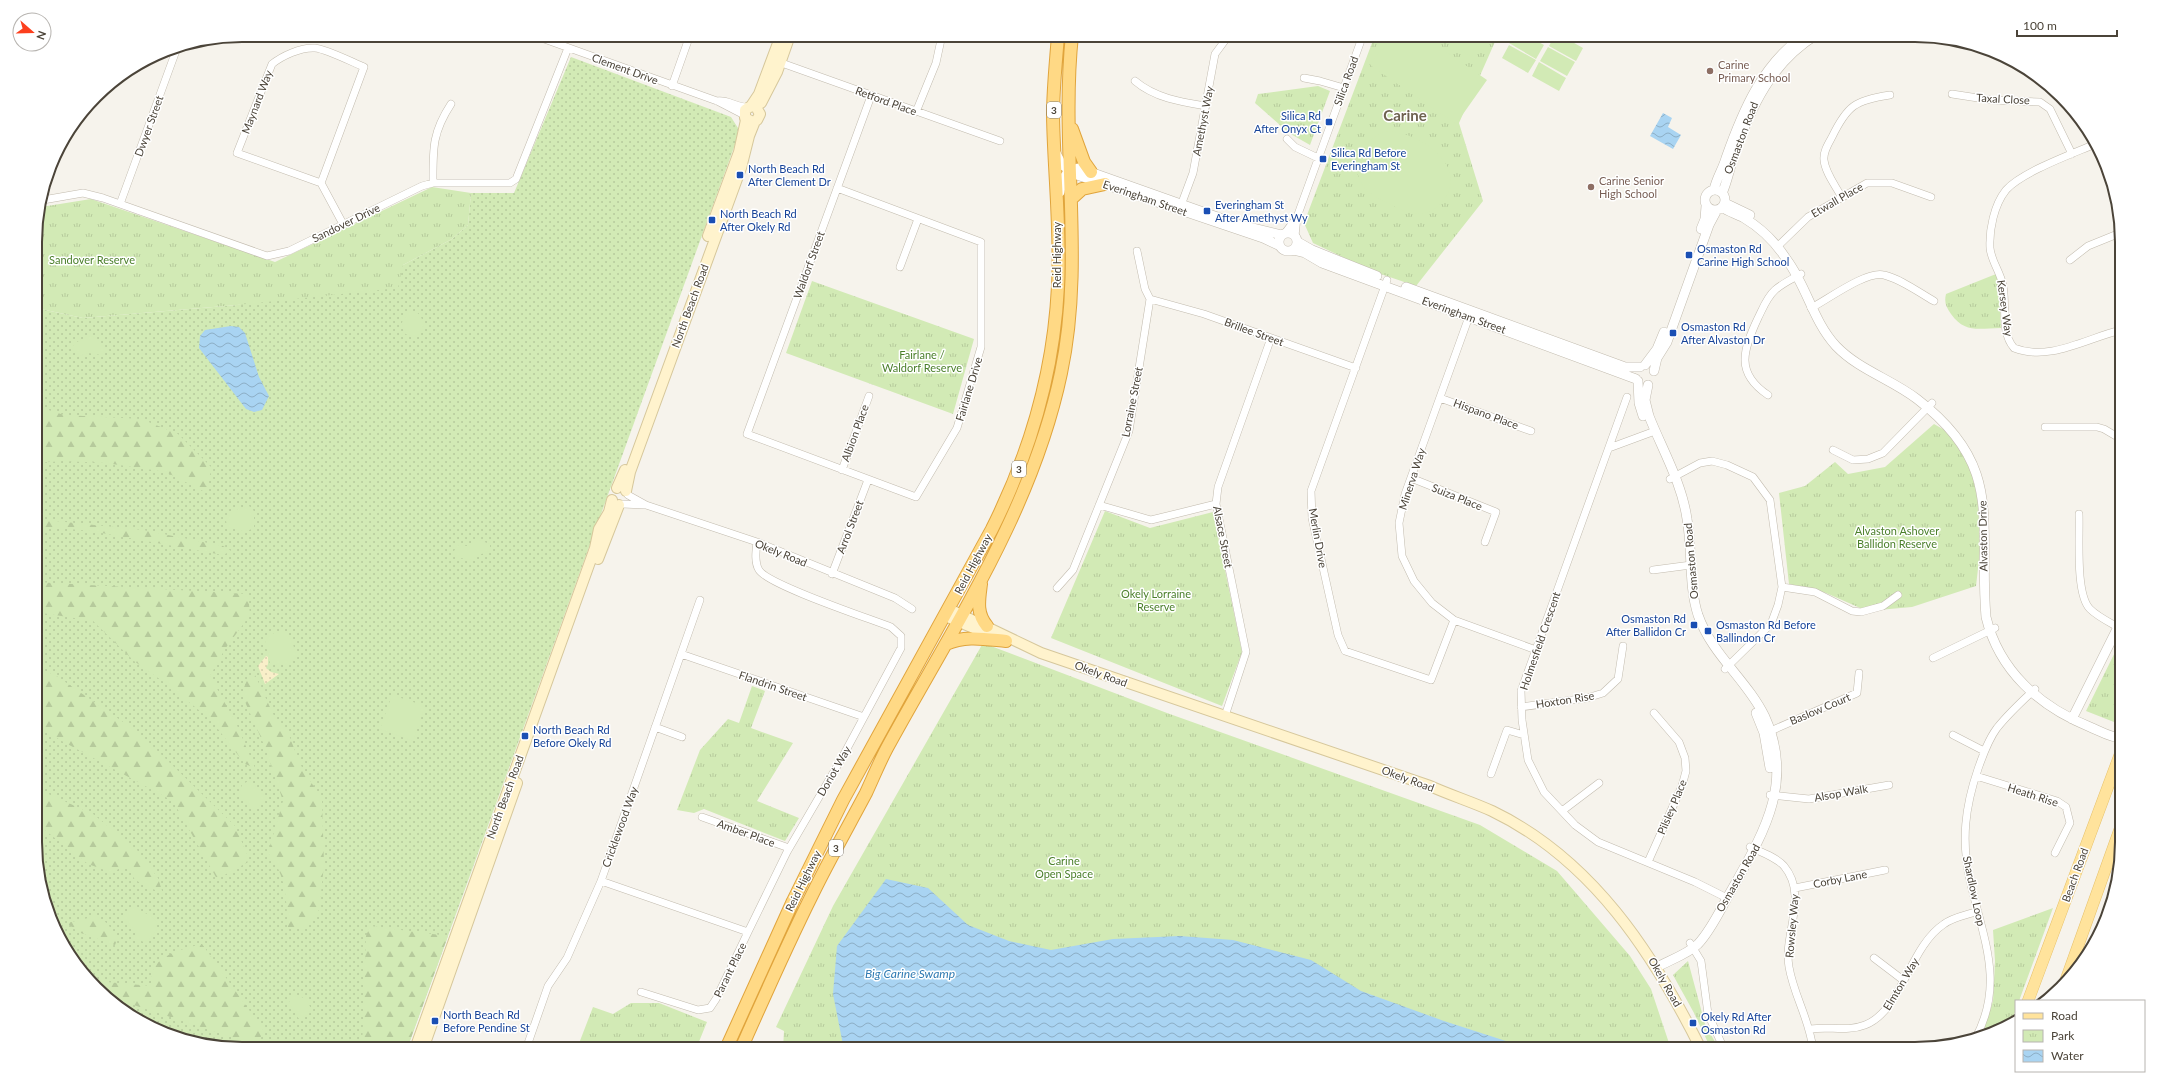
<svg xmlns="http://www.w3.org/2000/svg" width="2157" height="1084" viewBox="0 0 2157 1084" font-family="Lato,sans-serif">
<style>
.grass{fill:url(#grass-dots)}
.forest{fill:url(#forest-firs)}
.sand{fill:url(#sand-dots)}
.park{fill:url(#park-tufts)}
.pitch{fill:#d2eab5}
.water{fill:url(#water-waves)}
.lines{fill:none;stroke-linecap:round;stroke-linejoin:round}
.minor-casing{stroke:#c2bbae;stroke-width:8}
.tertiary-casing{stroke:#c2bbae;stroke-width:10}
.secondary-casing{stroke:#d6c79b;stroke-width:12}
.primary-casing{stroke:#e6c16a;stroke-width:12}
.trunk-casing{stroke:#e0a43c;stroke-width:14}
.minor{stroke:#fff;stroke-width:7}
.tertiary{stroke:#fff;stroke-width:9}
.secondary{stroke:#fff3cd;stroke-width:10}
.primary{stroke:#ffe39c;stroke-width:11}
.trunk{stroke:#ffd985;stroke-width:12}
.education-dot{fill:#8d6e63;stroke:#fff;stroke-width:1.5}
.transit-dot{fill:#1a4fb4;stroke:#fff;stroke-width:1.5}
.labels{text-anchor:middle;stroke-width:3;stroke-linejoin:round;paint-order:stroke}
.shield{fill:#fff;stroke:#817c74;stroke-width:1}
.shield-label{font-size:10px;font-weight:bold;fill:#4b4439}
.education-label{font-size:11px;fill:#785e54;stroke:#fff;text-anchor:start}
.street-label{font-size:11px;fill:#4b4439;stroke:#fff}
.transit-label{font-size:11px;fill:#164399;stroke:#fff;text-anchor:start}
.park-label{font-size:11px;fill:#4a7f2a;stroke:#fff}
.water-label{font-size:12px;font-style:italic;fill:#2e7ab2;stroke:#fff}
.district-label{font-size:15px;font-weight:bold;fill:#6e6250;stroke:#fff}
.rim{fill:none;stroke:#4b4439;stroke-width:2}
</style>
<defs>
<pattern id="grass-dots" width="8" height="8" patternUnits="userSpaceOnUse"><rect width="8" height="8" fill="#d2eab5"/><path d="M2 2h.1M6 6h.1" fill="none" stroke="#b6ca9c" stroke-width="1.8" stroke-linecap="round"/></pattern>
<pattern id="forest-firs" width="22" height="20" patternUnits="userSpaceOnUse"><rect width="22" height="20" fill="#d2eab5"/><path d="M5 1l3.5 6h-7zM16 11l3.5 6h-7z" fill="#b6ca9c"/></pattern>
<pattern id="sand-dots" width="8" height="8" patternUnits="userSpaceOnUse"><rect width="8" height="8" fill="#f9efc9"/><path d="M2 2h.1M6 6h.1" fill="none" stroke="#d7cead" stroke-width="1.8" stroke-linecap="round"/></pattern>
<pattern id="park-tufts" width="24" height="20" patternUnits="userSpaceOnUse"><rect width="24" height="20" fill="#d2eab5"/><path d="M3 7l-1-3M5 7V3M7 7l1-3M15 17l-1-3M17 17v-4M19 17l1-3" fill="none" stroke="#b6ca9c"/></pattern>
<pattern id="water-waves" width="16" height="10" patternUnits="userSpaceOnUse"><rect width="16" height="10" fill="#a9d4f2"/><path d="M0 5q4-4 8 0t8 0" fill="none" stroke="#8caec5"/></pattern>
</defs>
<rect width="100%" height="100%" fill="#f6f3ec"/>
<!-- grass -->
<path class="grass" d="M571,57L731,117L738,128L737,139L407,1049H242L201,1045L151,1028L106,998L78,968L51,921L37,869L36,308L83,318L237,305L403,265L452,239L468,225L471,193H514Z"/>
<!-- forest -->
<path class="forest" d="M36,406L64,415L141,419L178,434L212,468L205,492L166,472L106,463L63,461L36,463Z
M36,519L143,530L223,546L231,551L223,555L91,531L36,526Z
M36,582L248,594L250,615L225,649L210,676L236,723L255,768L245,764L211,720L168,685L134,661L93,621L36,612Z
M36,666L58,677L139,733L235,826L250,861L217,879L173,801L60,740L36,724Z
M255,675L275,718L289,735L300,764L322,800L324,865L319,910L303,929L288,928C286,899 287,876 268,853L283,801L265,747L242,695L246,681Z
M37,789L93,814L137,850L158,878L163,894L135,880L129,869L121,867L113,873L88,864L37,824Z
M97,916L108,924L117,940L115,945L78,932L67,923Z
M370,926L448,936L407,1049H362L366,936Z
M202,944L264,1031L256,1045L103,995L82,973L106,982L152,986C146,956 180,950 202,944Z"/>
<!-- sand -->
<path class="sand" d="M266,656L268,657V664L266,668L271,672L279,674L265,684L258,666Z"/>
<!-- park -->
<path class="park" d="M1375,35H1498L1459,123L1483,201L1416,286L1372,271L1313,243L1304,223Z
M1318,86L1330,91L1310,145L1289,133L1255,103L1258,94Z
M432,187L471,193L468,225L452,239L403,265L398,288L237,305L83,318L36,308L35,228L41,207L91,199L275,262Z
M1996,274L1999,285L2001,328C1980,328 1965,334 1951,314C1946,307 1944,302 1946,294Z
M812,281L974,339L953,414L786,353Z
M1934,424L1948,432L1971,464L1978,497L1980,551L1976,586L1912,607L1867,611L1826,593L1789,584L1779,493L1805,486L1835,462L1848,474L1885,467Z
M1105,511L1150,528L1213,512L1242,652L1222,706L1051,638Z
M2121,640L2122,719L2119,724L2086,711Z
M983,643L1167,713L1480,825L1557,871L1630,956L1651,989L1671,1049H783L784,1031L776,1027L833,906Z
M752,686L765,691L751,728L793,743L757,801L799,818L785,841L704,809L694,813L677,810L700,750L728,719L739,723Z
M2053,908L2019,1001H2016V1009L2011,1024L1981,1038L1993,1001L1995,961L1993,930Z
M1688,961L1705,1024L1719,1049H1711L1694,1013L1673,975Z
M631,1003H659L707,1022L696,1049H586L578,1046L593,1007L613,1014Z"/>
<!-- pitch -->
<path class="pitch" d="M1390,35H1422L1487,80L1456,124L1370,65Z
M1435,35H1484L1471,57Z
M1514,35H1526L1544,45L1536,59L1509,43Z
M1555,35H1560L1583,48L1576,61L1549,46Z
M1509,45L1536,60L1528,73L1502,58Z
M1548,47L1575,62L1567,76L1540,61Z
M1539,62L1566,78L1559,91L1532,76Z
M1385,132C1418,129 1476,170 1439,205C1422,222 1402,211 1384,201C1377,197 1369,194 1364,187C1348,166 1362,139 1385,132Z
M415,311L420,315L424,324L420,334L413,338L404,333L402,322L408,313Z
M88,336C99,337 101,342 104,351L101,355L88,353L77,357L72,347L75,343Z
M249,506L254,511V528C245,533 238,531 229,527L226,522C230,510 237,509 249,506Z
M479,540L490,544V549L487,553L481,554L471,560L455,557L454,551L457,545L467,546Z
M280,631C291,632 294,646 296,656C293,666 278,666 270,663L265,642C267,635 274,633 280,631Z
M392,695L425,706L413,741L380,729Z
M248,781L254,784L265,797V802L253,811L239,793L242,785Z
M132,908L150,915L156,921L157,929L149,940L144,942L136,939L135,929L124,922V915Z
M298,995L307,1000L311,1009L309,1014L299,1019L289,1003L290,998Z"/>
<!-- water -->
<path class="water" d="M1663,113L1672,118L1668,127L1681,135L1673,149L1650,136Z
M231,326L239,327L245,333L259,377L269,396L262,410L254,412L246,409L199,348L200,336L205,330Z
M886,879L928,888L968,925L1009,941L1051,950L1113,939L1180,936L1233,940L1311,960L1361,991L1444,1021L1531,1049H846L843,1045L833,994L837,946Z"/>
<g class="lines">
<defs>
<path id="minor" d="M533,35L717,101L744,115
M776,61L1000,141
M1304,78L1320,81L1344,88
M1135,81C1155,98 1181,102 1206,106
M672,86L690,35
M1952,94L1991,100L2040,102L2050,109L2072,154
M717,101C728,99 737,108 748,107
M916,112L936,63L942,35
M1287,139L1295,147L1318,158
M2095,144C2072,154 2022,172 2006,190C1994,205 1989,230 1990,248C1991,261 2001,273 2003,286C2007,306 2000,332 2014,348C2049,362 2087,338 2121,330
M321,183L237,153L272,64C282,56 301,47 315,48C326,49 352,62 364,67L321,183L343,224
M433,183C433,149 432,133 451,104
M837,188L981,242V347L957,428L916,497L747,434L871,96
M1841,196C1835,185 1825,172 1824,160C1823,152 1828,144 1832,137C1847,106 1855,100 1890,95
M43,200L83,193L103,198L267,256L289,251L422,186L433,183H510L516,179L568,48
M120,204L177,48
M1180,208L1193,173L1215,54L1229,35
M1285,233L1297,217
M1295,236L1297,217L1363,35
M1777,247L1808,217L1867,183H1892L1931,197
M2070,260L2088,246L2120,233
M900,267L918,219
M1387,280L1311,491L1312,518L1338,635L1345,651L1431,680L1454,620
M1150,299L1204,314L1356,368
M1811,308C1827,300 1867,270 1884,275C1901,279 1918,292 1934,301
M1470,314L1405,494L1399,523L1402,556L1414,581L1432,603L1454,620L1536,650
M1768,395C1735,373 1743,350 1758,318C1763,308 1767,297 1775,290C1783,283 1792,279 1801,274
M1627,397L1521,691L1522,720L1528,760L1544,792L1575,825L1598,842L1695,882L1727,898
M1440,398L1531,431
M2045,427H2097L2104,429L2121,439
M1609,448L1655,431
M1833,450L1853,460L1868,459L1883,453L1932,403
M842,470L869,396
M1411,478L1496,512L1485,542
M1670,479L1700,463L1712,461L1727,465L1753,477L1770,500L1782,587L1778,605L1771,624L1725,669
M628,495L646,505L757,542L895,598L912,609
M623,504L644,505
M1099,505L1151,520L1216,504
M2079,514C2080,535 2075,594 2090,609C2098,617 2111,623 2121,629
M1653,570L1691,565
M832,574L868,480
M1782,587L1815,592L1852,611L1861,612L1883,606L1898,595
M1057,588L1073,570L1129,431L1150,299L1145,289L1137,251
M681,654L864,717
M1933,658L1995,628
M1521,707L1587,698L1603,693L1618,679L1623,646
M1225,716L1246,652L1216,504L1218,487L1271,338
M655,727L682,737
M1766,733L1857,693L1859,673
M1953,735L1984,751
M1491,774L1507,730L1524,735
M1976,776L2057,801L2066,807L2070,823L2055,853
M1770,795L1809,799L1889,785
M1562,811L1599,783
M702,817L789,848
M1750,847C1761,852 1776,857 1784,866C1809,896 1783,934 1789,967C1794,996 1809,1018 1813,1049
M1648,862L1682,786L1686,771L1685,758L1679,742L1654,713
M601,881L748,932L787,852L843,756L901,648V636L891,627C868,618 768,585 759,570C754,562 756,550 757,542
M1795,888L1885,870
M1690,943L1701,961L1708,1014L1724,1049
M1874,958L1903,980
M641,992L698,1010L710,1008L716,999L748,932
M1811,1029C1829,1026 1847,1032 1865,1025C1902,1011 1909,947 1944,924C1953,917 1967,915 1978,911
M1975,1039C2006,983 1982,936 1970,880C1961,841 1965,807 1978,769C1983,755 1988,740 1997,728C2008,714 2022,701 2035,689
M526,1049L548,986L567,958L601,881L700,600"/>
<path id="tertiary" d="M1056,153L1062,165L1077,175L1263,238L1280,246
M1705 200a10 10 0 1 1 20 0a10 10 0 1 1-20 0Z
M1714,190C1716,179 1723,169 1726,158C1743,110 1762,65 1804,35
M1060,192C1062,179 1065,170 1079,168L1237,224L1282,235
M1722,193C1726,186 1731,164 1734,155C1751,107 1771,63 1816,35
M1725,203L1750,215
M1722,207C1728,212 1737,214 1744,218C1761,228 1776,243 1787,260C1807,287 1813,321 1836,346C1859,370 1891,379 1917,399C2006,467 1978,522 1986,617C1999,671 2040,707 2090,727C2100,731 2111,738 2122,738
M1701,229L1705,219L1706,206
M1279 242a9 9 0 1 1 18 0a9 9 0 1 1-18 0Z
M1298,242L1312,250L1377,276
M1293,250L1305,253L1322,263L1636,379
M1406,287L1625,367H1640
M1645,365L1657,349L1664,332
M1654,371L1657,358L1667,342L1709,225L1717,210
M1638,381L1639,403L1643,416
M1648,385L1645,400L1649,416C1662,449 1682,483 1687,519C1693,551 1688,584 1698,615C1712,655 1747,680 1765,717C1795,783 1763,834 1731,891C1721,908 1712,929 1698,944C1688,954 1670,960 1657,967
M1756,713L1764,733L1770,768
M2072,719L2121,621"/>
<path id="secondary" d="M761,103L777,72L790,35
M751,106L756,107L760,114L757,120L753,122L745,118V110L751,106L759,94L781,35
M708,236L739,152L746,120
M617,488L625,470
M626,491L630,472L741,168L749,136L755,121
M598,559L619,505
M949,609L1041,653L1430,786C1450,795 1472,802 1492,811C1592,859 1653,953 1701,1049
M945,616L990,635
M415,1049L595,548L599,529L609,512L612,500
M423,1049L517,783"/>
<path id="primary" d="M2064,985L2122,823
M2028,1001L2122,749"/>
<path id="trunk" d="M1072,129L1084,162L1091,172
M1071,199L1082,189L1105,184
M981,584C979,600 976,613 987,626
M946,644C965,635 985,639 1006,641
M726,1049L793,901L843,800L992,529C1030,453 1054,370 1058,286C1061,229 1054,173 1053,116C1053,89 1056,62 1058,35
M741,1049C764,997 787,945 812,895C829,860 848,827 866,793C873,778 879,763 887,748C953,627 1032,511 1061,373C1085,261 1060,148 1072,35"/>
</defs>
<!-- minor casing -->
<use href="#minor" class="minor-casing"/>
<!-- tertiary casing -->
<use href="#tertiary" class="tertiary-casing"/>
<!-- secondary casing -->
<use href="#secondary" class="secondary-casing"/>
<!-- primary casing -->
<use href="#primary" class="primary-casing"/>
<!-- trunk casing -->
<use href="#trunk" class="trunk-casing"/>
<!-- minor -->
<use href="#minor" class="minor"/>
<!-- tertiary -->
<use href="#tertiary" class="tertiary"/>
<!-- secondary -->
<use href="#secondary" class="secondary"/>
<!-- primary -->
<use href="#primary" class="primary"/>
<!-- trunk -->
<use href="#trunk" class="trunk"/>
</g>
<!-- markers -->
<g class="education-dot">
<circle cx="1710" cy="71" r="4"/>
<circle cx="1591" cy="187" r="4"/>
</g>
<g class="transit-dot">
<rect x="1325" y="118" width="8" height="8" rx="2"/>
<rect x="1319" y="155" width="8" height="8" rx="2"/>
<rect x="736" y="171" width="8" height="8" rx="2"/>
<rect x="1203" y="207" width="8" height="8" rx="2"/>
<rect x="708" y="216" width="8" height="8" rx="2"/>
<rect x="1685" y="251" width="8" height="8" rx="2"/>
<rect x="1669" y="329" width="8" height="8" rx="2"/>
<rect x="1690" y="621" width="8" height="8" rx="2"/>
<rect x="1704" y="627" width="8" height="8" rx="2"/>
<rect x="521" y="732" width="8" height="8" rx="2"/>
<rect x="431" y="1017" width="8" height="8" rx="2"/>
<rect x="1689" y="1019" width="8" height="8" rx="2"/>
</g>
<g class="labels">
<!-- shield labels -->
<g class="shield">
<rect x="1047" y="102" width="14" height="16" rx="3"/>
<rect x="1012" y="461" width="14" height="16" rx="3"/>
<rect x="829" y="840" width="14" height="16" rx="3"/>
</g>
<g class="shield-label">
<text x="1054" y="114">3</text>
<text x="1019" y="473">3</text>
<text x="836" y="852">3</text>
</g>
<!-- education labels -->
<g class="education-label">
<text x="1718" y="69">Carine<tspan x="1718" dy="13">Primary School</tspan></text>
<text x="1599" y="185">Carine Senior<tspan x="1599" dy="13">High School</tspan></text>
</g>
<!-- street labels -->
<g class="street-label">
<text transform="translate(625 69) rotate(20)" y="4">Clement Drive</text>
<text transform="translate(1346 81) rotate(-70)" y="4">Silica Road</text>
<text transform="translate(2003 99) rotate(3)" y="4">Taxal Close</text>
<text transform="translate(886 101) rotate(20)" y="4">Retford Place</text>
<text transform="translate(257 102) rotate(-69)" y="4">Maynard Way</text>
<text transform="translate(1203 121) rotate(-79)" y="4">Amethyst Way</text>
<text transform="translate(149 126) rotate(-70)" y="4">Dwyer Street</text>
<text transform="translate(1741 138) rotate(-69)" y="4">Osmaston Road</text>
<text transform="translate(1145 198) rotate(19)" y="4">Everingham Street</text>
<text transform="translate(1837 200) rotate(-30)" y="4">Etwall Place</text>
<text transform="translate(346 223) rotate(-26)" y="4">Sandover Drive</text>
<text transform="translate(1057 255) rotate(-90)" y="4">Reid Highway</text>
<text transform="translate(809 265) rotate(-70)" y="4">Waldorf Street</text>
<text transform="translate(690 306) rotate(-70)" y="4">North Beach Road</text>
<text transform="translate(2005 308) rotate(82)" y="4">Kersey Way</text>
<text transform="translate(1464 315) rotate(20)" y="4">Everingham Street</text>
<text transform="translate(1254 332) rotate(20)" y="4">Brillee Street</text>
<text transform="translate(969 389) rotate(-73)" y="4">Fairlane Drive</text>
<text transform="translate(1132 402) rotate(-79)" y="4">Lorraine Street</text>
<text transform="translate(1486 414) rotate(20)" y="4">Hispano Place</text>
<text transform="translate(855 433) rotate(-70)" y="4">Albion Place</text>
<text transform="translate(1412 479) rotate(-72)" y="4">Minerva Way</text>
<text transform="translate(1457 497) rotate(22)" y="4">Suiza Place</text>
<text transform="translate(850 527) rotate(-69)" y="4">Arrol Street</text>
<text transform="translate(1983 536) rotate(-91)" y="4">Alvaston Drive</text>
<text transform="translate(1223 537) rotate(79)" y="4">Alsace Street</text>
<text transform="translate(1318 538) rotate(80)" y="4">Merlin Drive</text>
<text transform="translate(781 553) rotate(22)" y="4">Okely Road</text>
<text transform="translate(1691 561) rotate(-95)" y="4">Osmaston Road</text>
<text transform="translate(973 564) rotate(-62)" y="4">Reid Highway</text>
<text transform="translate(1540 641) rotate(-71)" y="4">Holmesfield Crescent</text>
<text transform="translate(1101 674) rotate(20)" y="4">Okely Road</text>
<text transform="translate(773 686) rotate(19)" y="4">Flandrin Street</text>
<text transform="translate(1565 700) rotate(-9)" y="4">Hoxton Rise</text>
<text transform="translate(1820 709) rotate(-23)" y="4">Baslow Court</text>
<text transform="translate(834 771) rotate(-60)" y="4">Doriot Way</text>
<text transform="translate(1408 779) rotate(20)" y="4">Okely Road</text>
<text transform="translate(1841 793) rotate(-10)" y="4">Alsop Walk</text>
<text transform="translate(2033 795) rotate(18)" y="4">Heath Rise</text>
<text transform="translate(505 797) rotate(-70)" y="4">North Beach Road</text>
<text transform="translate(1672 807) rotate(-67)" y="4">Pilsley Place</text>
<text transform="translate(620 827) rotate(-70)" y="4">Cricklewood Way</text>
<text transform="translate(746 833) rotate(20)" y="4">Amber Place</text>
<text transform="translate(2075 875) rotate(-70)" y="4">Beach Road</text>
<text transform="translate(1738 878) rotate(-60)" y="4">Osmaston Road</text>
<text transform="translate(1840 879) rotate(-11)" y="4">Corby Lane</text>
<text transform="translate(803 881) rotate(-64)" y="4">Reid Highway</text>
<text transform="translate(1974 891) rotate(78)" y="4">Shardlow Loop</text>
<text transform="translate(1792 926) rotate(-85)" y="4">Rowsley Way</text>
<text transform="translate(730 970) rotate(-64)" y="4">Parant Place</text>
<text transform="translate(1665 982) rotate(60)" y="4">Okely Road</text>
<text transform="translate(1901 984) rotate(-59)" y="4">Elmton Way</text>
</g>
<!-- transit labels -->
<g class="transit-label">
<text x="1321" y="120" text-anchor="end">Silica Rd<tspan x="1321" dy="13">After Onyx Ct</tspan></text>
<text x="1331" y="157">Silica Rd Before<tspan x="1331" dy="13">Everingham St</tspan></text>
<text x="748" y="173">North Beach Rd<tspan x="748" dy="13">After Clement Dr</tspan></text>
<text x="1215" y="209">Everingham St<tspan x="1215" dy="13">After Amethyst Wy</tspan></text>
<text x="720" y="218">North Beach Rd<tspan x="720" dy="13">After Okely Rd</tspan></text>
<text x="1697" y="253">Osmaston Rd<tspan x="1697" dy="13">Carine High School</tspan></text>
<text x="1681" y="331">Osmaston Rd<tspan x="1681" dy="13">After Alvaston Dr</tspan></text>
<text x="1686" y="623" text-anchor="end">Osmaston Rd<tspan x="1686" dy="13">After Ballidon Cr</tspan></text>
<text x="1716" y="629">Osmaston Rd Before<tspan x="1716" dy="13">Ballindon Cr</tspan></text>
<text x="533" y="734">North Beach Rd<tspan x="533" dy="13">Before Okely Rd</tspan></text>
<text x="443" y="1019">North Beach Rd<tspan x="443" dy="13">Before Pendine St</tspan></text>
<text x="1701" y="1021">Okely Rd After<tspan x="1701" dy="13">Osmaston Rd</tspan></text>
</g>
<!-- park labels -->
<g class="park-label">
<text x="92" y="264">Sandover Reserve</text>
<text x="922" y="359">Fairlane /<tspan x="922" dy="13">Waldorf Reserve</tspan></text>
<text x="1897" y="535">Alvaston Ashover<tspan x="1897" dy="13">Ballidon Reserve</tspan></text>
<text x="1156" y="598">Okely Lorraine<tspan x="1156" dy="13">Reserve</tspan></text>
<text x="1064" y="865">Carine<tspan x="1064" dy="13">Open Space</tspan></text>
</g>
<!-- water labels -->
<g class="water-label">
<text x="910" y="978">Big Carine Swamp</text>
</g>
<!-- district labels -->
<g class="district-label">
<text x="1405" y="121">Carine</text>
</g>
</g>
<!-- crop -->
<path d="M0 0H2157V1084H0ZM242 42H1915A200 200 0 0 1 2115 242V842A200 200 0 0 1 1915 1042H242A200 200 0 0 1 42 842V242A200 200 0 0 1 242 42Z" fill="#fff" fill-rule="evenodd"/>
<path class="rim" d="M242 42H1915A200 200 0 0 1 2115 242V842A200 200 0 0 1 1915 1042H242A200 200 0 0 1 42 842V242A200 200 0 0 1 242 42Z"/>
<!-- legend -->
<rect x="2015" y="1000" width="130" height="72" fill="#ffffff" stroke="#b7b4b0"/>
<rect x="2023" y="1013" width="20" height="6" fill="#ffe39c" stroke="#b7b4b0"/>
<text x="2051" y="1020" font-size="12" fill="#4b4439">Road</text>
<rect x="2023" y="1030" width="20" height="12" fill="url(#park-tufts)" stroke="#b7b4b0"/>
<text x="2051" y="1040" font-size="12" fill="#4b4439">Park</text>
<rect x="2023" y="1050" width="20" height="12" fill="url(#water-waves)" stroke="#b7b4b0"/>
<text x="2051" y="1060" font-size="12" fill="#4b4439">Water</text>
<!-- north arrow -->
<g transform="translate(32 32) rotate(110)"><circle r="19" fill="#ffffff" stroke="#b7b4b0"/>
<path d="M0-3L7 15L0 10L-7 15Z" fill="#fc3f1d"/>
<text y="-6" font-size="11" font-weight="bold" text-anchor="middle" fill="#4b4439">N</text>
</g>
<!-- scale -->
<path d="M2017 30v6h100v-6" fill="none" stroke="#4b4439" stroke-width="2"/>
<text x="2023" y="30" font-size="12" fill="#4b4439" stroke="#ffffff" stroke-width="3" paint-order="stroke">100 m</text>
</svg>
